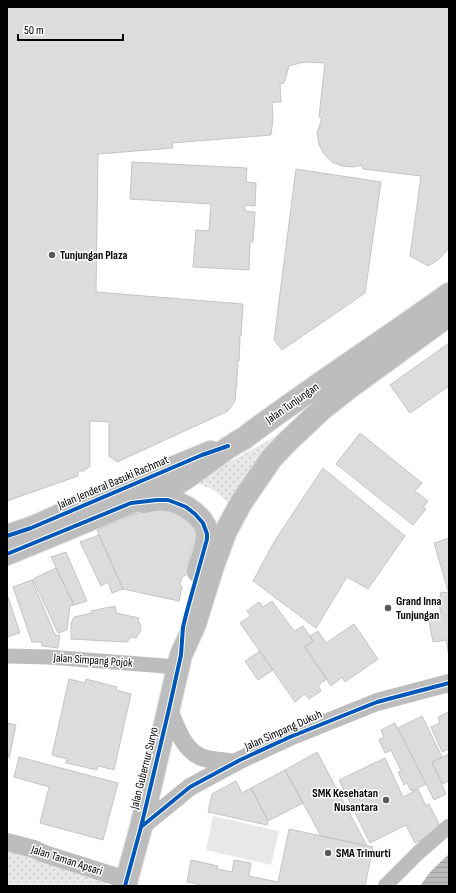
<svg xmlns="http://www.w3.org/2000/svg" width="456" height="893" viewBox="0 0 456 893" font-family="'Sofia Sans Condensed',sans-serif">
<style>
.grass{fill:url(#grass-dots)}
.pitch{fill:#e8e8e8}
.water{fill:url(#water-rules)}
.building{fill:#dcdcdc;stroke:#c4c4c4}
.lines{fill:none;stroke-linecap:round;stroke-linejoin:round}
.primary-casing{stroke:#dbdbdb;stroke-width:24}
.minor{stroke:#bdbdbd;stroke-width:15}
.tertiary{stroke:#bdbdbd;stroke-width:18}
.primary{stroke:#bdbdbd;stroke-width:22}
.cycleway-casing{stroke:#fff;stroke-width:6}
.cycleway{stroke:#0057b8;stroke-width:4}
.poi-dot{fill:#595959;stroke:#fff;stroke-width:1.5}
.labels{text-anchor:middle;stroke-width:3;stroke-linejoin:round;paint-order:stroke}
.poi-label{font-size:12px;font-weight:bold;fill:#000;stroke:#fff;text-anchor:start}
.street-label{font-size:12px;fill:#000;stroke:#fff}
</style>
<defs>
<pattern id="grass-dots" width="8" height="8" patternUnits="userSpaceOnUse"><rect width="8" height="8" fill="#e8e8e8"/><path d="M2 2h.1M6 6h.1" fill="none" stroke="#c5c5c5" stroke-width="1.8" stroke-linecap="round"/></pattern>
<pattern id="water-rules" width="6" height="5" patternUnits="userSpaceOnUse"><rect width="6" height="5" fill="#bababa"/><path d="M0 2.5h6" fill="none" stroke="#9e9e9e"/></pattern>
</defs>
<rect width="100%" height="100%" fill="#fff"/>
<!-- grass -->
<path class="grass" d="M287,430L233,510C220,492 215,490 194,482Z
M7,849L107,880L105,886H7Z"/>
<!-- pitch -->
<path class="pitch" d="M213,816L279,831L271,865L206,850Z"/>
<!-- water -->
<path class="water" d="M449,854V886H420L431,871Z"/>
<!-- building -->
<path class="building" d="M7,7H449V248L438,260L428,266L410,256L421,176L363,169L361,165L353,167L342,166L332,162L324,154L319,145L317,133L322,118L319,117L325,63L304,62L289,66L284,83L280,84L281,102H272L273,119L271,135L172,143L173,148L98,154L96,292L243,304L241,336H239V338H240L239,361H237V364H238L235,401L228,411L117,462L109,456V422L90,421V466L84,471H78V476L7,501Z
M132,162L247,168L246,182L256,183L255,206L245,205V211L255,212L253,242H250L249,270L193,267L196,230L209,231L211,204L130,199Z
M296,169L381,182L365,293L282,350L274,340Z
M449,343V386L410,413L390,385Z
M360,433L422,483L415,491L428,501L423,507L426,509L413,525L336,464Z
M323,468L405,536L368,589L347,577L316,628L253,581L274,542Z
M161,502L197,526L198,552L191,550L186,575L182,577L180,584L182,587L179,601L123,589L97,530L155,506Z
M99,535L123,589L112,593L108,582L101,586L80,542Z
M449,538V590L448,591L434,543Z
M66,552L87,601L74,605L51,557Z
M56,568L74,605L70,606L67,630L58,633L33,579Z
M32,580L55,635H60L58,648L42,646L41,642H32L13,587Z
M441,592L449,593V656L446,640L433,642L428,617L441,614L439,603Z
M7,597H8L20,633L7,637Z
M272,601L294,631L303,626L313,641L305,647L327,679L318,685L321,691L309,699L305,694L295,702L240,623L251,616L247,611L259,602L263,607Z
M115,606L116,613L139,618L138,622L140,623L141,630L136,638L130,637L129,640L126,642L71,639V623L74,617L92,613L91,611Z
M354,624L378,659L345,682L342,677L331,686L305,647L313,641L310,636L318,631L326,643Z
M260,651L273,670L258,680L245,661Z
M69,679L85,683L86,679L117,687L116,690L131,694L114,770L98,766L97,770L66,763L67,759L52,755Z
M449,712V749L442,752L431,727L440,723L438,717Z
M422,716L442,757L432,762L446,794L434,800L398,728Z
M7,723L16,725L9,758L7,757Z
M395,723L426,784L411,791L407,783L404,785L398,772L401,771L391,750L385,753L379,740L384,737L381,730Z
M317,752L367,846L321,836L285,770Z
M449,754V781L443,784L432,762Z
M19,757L118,783L103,840L40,823L49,787L14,777Z
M385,758L403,797L418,789L426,806L429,804L442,830L415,843L406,825L370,843L339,780Z
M285,770L303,803L268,821L251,788Z
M236,781L242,793L251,788L268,821L267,825L208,812L212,794Z
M289,829L373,847L365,886H207L187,882L191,860L218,866L217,869L232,872L234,860L251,863L249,876L278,882Z"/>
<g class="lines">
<defs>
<path id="primary" d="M144,502C152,500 160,499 168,500C184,503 207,518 207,535C207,547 201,560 198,571
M7,536L31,528L108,494L211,452
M7,554L176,484C200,471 219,451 243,439C310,388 381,343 449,294
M125,886L141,827L181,655L195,624L213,566L226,531L241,503L271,459L287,442L322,409L350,387L449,315"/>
</defs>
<!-- primary casing -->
<use href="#primary" class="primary-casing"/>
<!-- minor -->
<path class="minor" d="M7,656L48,657L178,667
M385,886L418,853L449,826"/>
<!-- tertiary -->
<path class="tertiary" d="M169,709C176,727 184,752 204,758C214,761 225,761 235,763
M141,827L190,787L240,760L290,737L377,702L449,683
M7,842L34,849L45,854L127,880"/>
<!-- primary -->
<use href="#primary" class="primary"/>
<defs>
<path id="cycleway" d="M7,536L31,528L202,455L228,446
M7,554L131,503L157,500H168L176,503L186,507L195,514L203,523L207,534V539L187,611L183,627L181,655L169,709L141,827L125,886
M141,827L190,787L240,760L290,737L377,702L449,683"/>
</defs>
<!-- cycleway casing -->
<use href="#cycleway" class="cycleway-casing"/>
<!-- cycleway -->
<use href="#cycleway" class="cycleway"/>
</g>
<!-- markers -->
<g class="poi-dot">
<circle cx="52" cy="255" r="4"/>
<circle cx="388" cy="608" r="4"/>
<circle cx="386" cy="800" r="4"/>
<circle cx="328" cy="853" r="4"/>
</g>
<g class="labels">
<!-- poi labels -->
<g class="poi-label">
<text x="60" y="259">Tunjungan Plaza</text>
<text x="396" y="605">Grand Inna<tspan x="396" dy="14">Tunjungan</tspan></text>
<text x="378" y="797" text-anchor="end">SMK Kesehatan<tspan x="378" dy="14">Nusantara</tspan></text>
<text x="336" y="857">SMA Trimurti</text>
</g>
<!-- street labels -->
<g class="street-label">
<text transform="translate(292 403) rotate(-35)" y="4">Jalan Tunjungan</text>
<text transform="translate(113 482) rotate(-23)" y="4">Jalan Jenderal Basuki Rachmat</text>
<text transform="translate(93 660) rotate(4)" y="4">Jalan Simpang Pojok</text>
<text transform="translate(283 730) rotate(-24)" y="4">Jalan Simpang Dukuh</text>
<text transform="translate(144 768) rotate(-76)" y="4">Jalan Gubernur Suryo</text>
<text transform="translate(67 860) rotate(18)" y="4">Jalan Taman Apsari</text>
</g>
</g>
<!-- border -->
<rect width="456" height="893" fill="none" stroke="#000000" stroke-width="16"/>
<!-- scale -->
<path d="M18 34v6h105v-6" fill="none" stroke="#000000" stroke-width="2"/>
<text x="24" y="34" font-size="12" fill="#000000" stroke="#ffffff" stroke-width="3" paint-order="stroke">50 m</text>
</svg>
